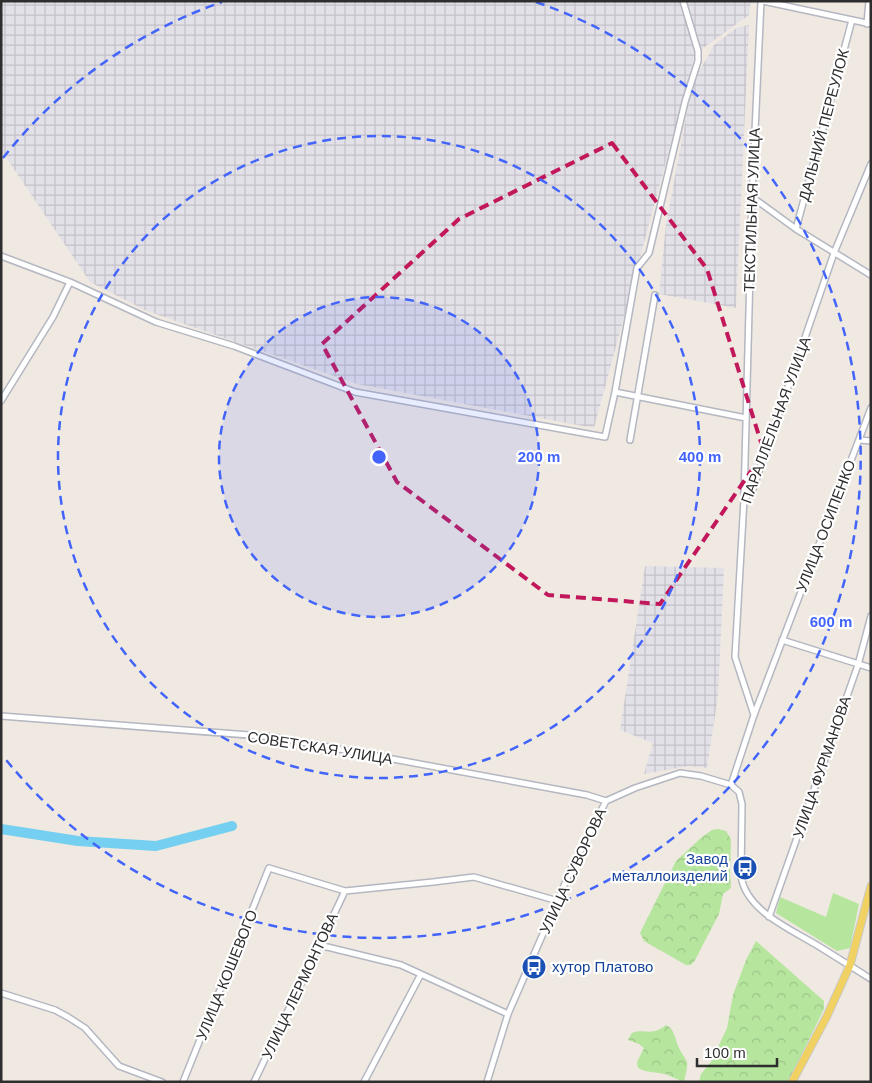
<svg xmlns="http://www.w3.org/2000/svg" width="872" height="1083" viewBox="0 0 872 1083" font-family="Helvetica,sans-serif">
<style>
.industrial{fill:url(#industrial-grid)}
.grass{fill:#b6e59e}
.forest{fill:url(#forest-crowns)}
.lines{fill:none;stroke-linecap:round;stroke-linejoin:round}
.river{stroke:#75cff0;stroke-width:10}
.minor-casing{stroke:#b4b7c1;stroke-width:8}
.major-casing{stroke:#c9c9c9;stroke-width:9}
.minor{stroke:#fff;stroke-width:5}
.major{stroke:#f2d163;stroke-width:7}
.marked{fill:none;stroke:#c2185b;stroke-width:4;stroke-dasharray:10 6;stroke-linejoin:round}
.ring{fill:none;stroke:#4264fb;stroke-width:2.5;stroke-dasharray:9 6}
.labels{text-anchor:middle;stroke-width:4.5;stroke-linejoin:round;paint-order:stroke}
.street-label{font-size:15px;fill:#2e2e2e;stroke:#fff}
.transit-label{font-size:15px;fill:#164399;stroke:#fff;text-anchor:end}
.centre{fill:#4264fb;stroke:#fff;stroke-width:2.5}
.ring-label{font-size:15px;text-anchor:middle;font-weight:bold;fill:#4264fb;stroke:#fff;stroke-width:4.5;stroke-linejoin:round;paint-order:stroke}
</style>
<defs>
<pattern id="industrial-grid" width="8" height="8" patternUnits="userSpaceOnUse" patternTransform="scale(1.25)"><rect width="8" height="8" fill="#e3e1e8"/><path d="M0 4h8M4 0v8" fill="none" stroke="#c3c1c7"/></pattern>
<pattern id="forest-crowns" width="20" height="18" patternUnits="userSpaceOnUse" patternTransform="scale(1.25)"><rect width="20" height="18" fill="#b6e59e"/><path d="M2 6a3 3 0 1 1 6 0M12 15a3 3 0 1 1 6 0" fill="none" stroke="#9dc588"/></pattern>
</defs>
<rect width="100%" height="100%" fill="#efe9e1"/>
<!-- industrial -->
<path class="industrial" d="M1,1H751L749,15L695,54L594,428L357,384L147,311L90,282L1,150Z
M749,25L736,308L659,294L666,224L693,81L707,58L713,46L736,28Z
M645,566L724,568L718,696L707,768L689,766L644,774L653,743L620,730Z"/>
<!-- grass -->
<path class="grass" d="M833,893L859,904L850,948L837,951L776,913L780,897L826,917Z"/>
<!-- forest -->
<path class="forest" d="M718,829L726,831L731,839L730,872L731,888L723,894L719,914L694,962L690,965H686L644,941L640,933L676,861L702,837L712,830Z
M756,941L824,1001V1009L788,1082H699L701,1074L711,1062L727,1028L733,995L746,960Z
M666,1025C675,1029 675,1040 679,1048C681,1053 685,1057 687,1062C688,1069 685,1075 684,1082L665,1074L645,1071L638,1068L637,1062L644,1048L639,1044L628,1040L632,1033C646,1028 651,1037 666,1025Z"/>
<g class="lines">
<!-- river -->
<path class="river" d="M1,829L78,841L156,846L232,826"/>
<defs>
<path id="minor" d="M763,1L871,24
M867,24L869,1
M752,197L796,229L871,275
M796,229L852,20
M1,256L70,282L156,322L234,346L355,392L605,437L615,392L637,268L649,253L685,102L698,61V51L683,1
M615,392L746,418
M1,401L53,317L70,282
M630,440L655,295
M860,440L871,441
M745,498L753,489L834,253L871,164
M782,640L871,668
M754,715L735,657L744,499L752,197L761,1
M1,716L274,737L587,795L606,801
M731,785L754,715L871,408
M769,917L858,665L871,616
M319,945L401,965L508,1014
M1,993L55,1010L68,1017L85,1028L119,1066L162,1082
M183,1082L269,868L345,891L433,882L474,877L558,901
M254,1082L345,891
M364,1082L421,974
M487,1082L508,1014L573,865L606,801L635,788L680,773L701,776L731,785L739,792L742,804L741,876C746,910 788,928 815,944C833,955 852,967 871,979"/>
<path id="major" d="M792,1082L827,1016L850,965L871,886"/>
</defs>
<!-- minor casing -->
<use href="#minor" class="minor-casing"/>
<!-- major casing -->
<use href="#major" class="major-casing"/>
<!-- minor -->
<use href="#minor" class="minor"/>
<!-- major -->
<use href="#major" class="major"/>
</g>
<!-- marked area -->
<path class="marked" d="M612,143L707,269L764,452L660,604L548,595L397,482L322,344L459,219Z"/>
<!-- distance rings -->
<circle cx="379" cy="457" r="160" fill="#4264fb" fill-opacity=".12"/>
<g class="ring">
<circle cx="379" cy="457" r="160"/>
<circle cx="379" cy="457" r="321"/>
<path d="M3 158A481 481 0 0 1 222 2M536 2A481 481 0 1 1 3 756"/>
</g>
<!-- icons -->
<defs>
<symbol id="bus-disc" viewBox="-11 -11 22 22"><circle r="9.5" fill="#1a4fb4" stroke="#fff"/><path d="M-5-6H5V4H4V6H2V4H-2V6H-4V4H-5ZM-3.5-4V0h7V-4ZM-3.5 1.2v1.5H-2V1.2ZM2 1.2v1.5H3.5V1.2Z" fill="#fff"/></symbol>
</defs>
<g fill-rule="evenodd">
<use href="#bus-disc" x="731" y="854" width="28" height="28"/>
<use href="#bus-disc" x="520" y="953" width="28" height="28"/>
</g>
<g class="labels">
<!-- street labels -->
<g class="street-label">
<text transform="translate(824 125) rotate(-75)" y="5">ДАЛЬНИЙ ПЕРЕУЛОК</text>
<text transform="translate(752 210) rotate(-88)" y="5">ТЕКСТИЛЬНАЯ УЛИЦА</text>
<text transform="translate(776 420) rotate(-70)" y="5">ПАРАЛЛЕЛЬНАЯ УЛИЦА</text>
<text transform="translate(826 526) rotate(-69)" y="5">УЛИЦА ОСИПЕНКО</text>
<text transform="translate(320 748) rotate(9)" y="5">СОВЕТСКАЯ УЛИЦА</text>
<text transform="translate(822 767) rotate(-71)" y="5">УЛИЦА ФУРМАНОВА</text>
<text transform="translate(573 871) rotate(-65)" y="5">УЛИЦА СУВОРОВА</text>
<text transform="translate(227 975) rotate(-68)" y="5">УЛИЦА КОШЕВОГО</text>
<text transform="translate(300 986) rotate(-65)" y="5">УЛИЦА ЛЕРМОНТОВА</text>
</g>
<!-- transit labels -->
<g class="transit-label">
<text x="728" y="864">Завод<tspan x="728" dy="17">металлоизделий</tspan></text>
<text x="552" y="972" text-anchor="start">хутор Платово</text>
</g>
</g>
<circle cx="379" cy="457" r="8" class="centre"/>
<g class="ring-label">
<text x="539" y="462">200 m</text>
<text x="700" y="462">400 m</text>
<text x="831" y="627">600 m</text>
</g>
<!-- border -->
<rect width="872" height="1083" fill="none" stroke="#2e2e2e" stroke-width="5"/>
<!-- scale -->
<path d="M697 1058v8h80v-8" fill="none" stroke="#2e2e2e" stroke-width="2.5"/>
<text x="704" y="1058" font-size="15" fill="#2e2e2e" stroke="#ffffff" stroke-width="4" paint-order="stroke">100 m</text>
</svg>
